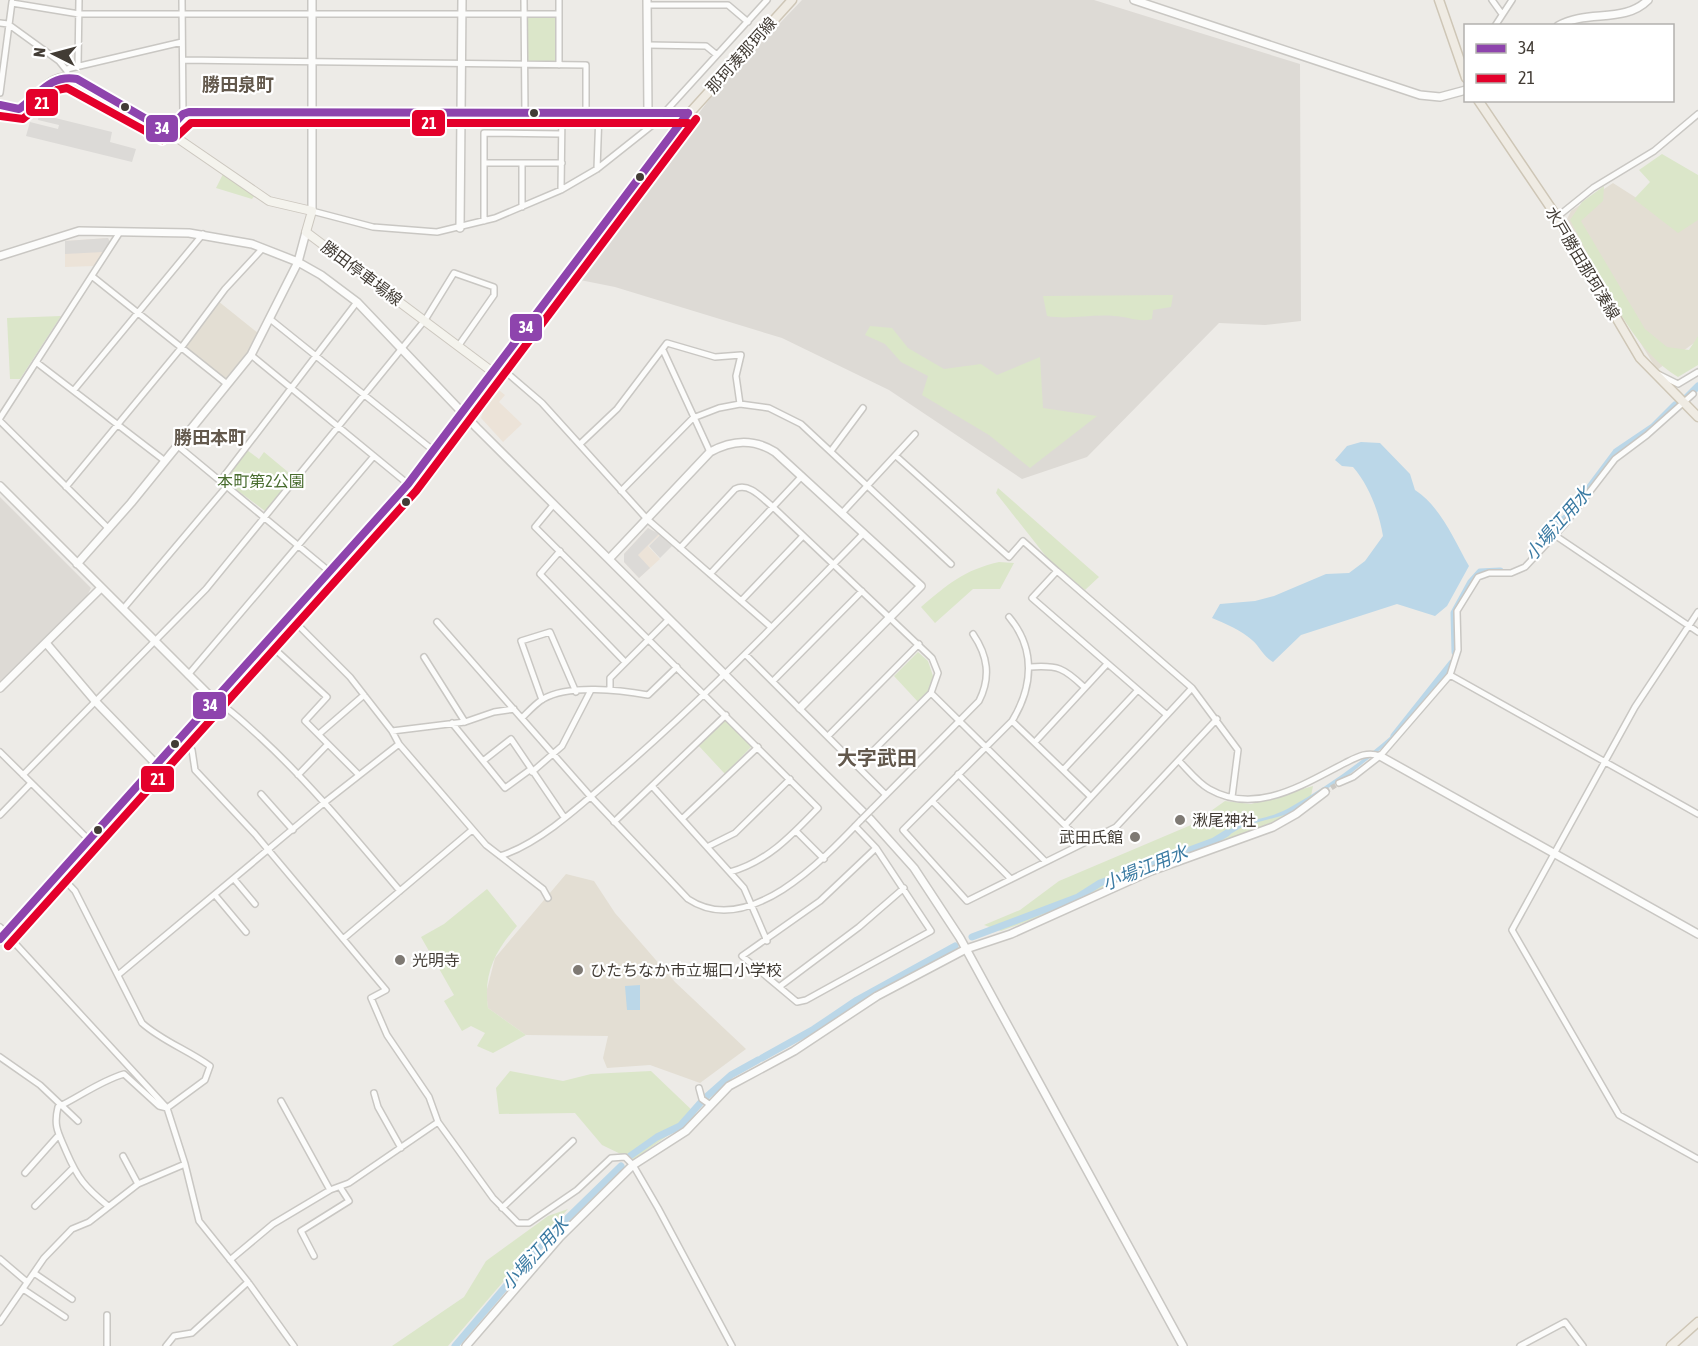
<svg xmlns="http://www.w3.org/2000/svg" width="1698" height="1346" viewBox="0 0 1698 1346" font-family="'Asap Condensed','Noto Sans JP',sans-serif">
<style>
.commercial{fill:#ece3d8}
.industrial{fill:#dddad5}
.education{fill:#e3ded3}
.green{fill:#dbe6c9}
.parking{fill:#dcdad7}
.water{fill:#bbd7e8}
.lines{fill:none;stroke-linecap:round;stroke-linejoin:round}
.canal{stroke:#bbd7e8;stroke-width:7}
.minor-tunnel{stroke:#cbc8c3;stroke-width:5;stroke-dasharray:5 2.5;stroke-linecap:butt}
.minor-casing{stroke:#c9c7c3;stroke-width:8}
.tertiary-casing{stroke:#c9c7c3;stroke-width:10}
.secondary-casing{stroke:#ccc7bf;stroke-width:10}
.primary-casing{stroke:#cec6b6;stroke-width:11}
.minor{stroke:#fcfcfb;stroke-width:5}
.tertiary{stroke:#fcfcfb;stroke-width:7}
.secondary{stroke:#f4f3ed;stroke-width:8}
.primary{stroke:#efebe3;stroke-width:8}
.minor-bridge-casing{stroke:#c9c7c3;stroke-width:8;stroke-linecap:butt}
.minor-bridge{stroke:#fcfcfb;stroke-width:5}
.bus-1-casing{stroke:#fff;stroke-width:12}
.bus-2-casing{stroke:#fff;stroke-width:12}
.bus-1{stroke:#8e44ad;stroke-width:8}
.bus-2{stroke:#e4002b;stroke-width:8}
.bus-dot{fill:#423c35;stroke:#fff;stroke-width:2}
.poi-dot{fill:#7e7973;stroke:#fff;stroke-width:2}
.labels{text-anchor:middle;stroke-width:4.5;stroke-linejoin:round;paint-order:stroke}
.street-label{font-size:16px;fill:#423c35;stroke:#fff}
.park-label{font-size:16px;fill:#496d2f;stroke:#fff}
.poi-label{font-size:16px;fill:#423c35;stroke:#fff;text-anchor:start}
.neighbourhood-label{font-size:18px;font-weight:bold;fill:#63594d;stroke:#fff}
.water-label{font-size:18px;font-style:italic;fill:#3a7aa2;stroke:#fff}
.quarter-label{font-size:20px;font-weight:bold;fill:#63594d;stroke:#fff}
.line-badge{stroke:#fff;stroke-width:2}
.badge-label{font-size:16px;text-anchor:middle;font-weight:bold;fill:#fff}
</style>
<rect width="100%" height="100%" fill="#edebe7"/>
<!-- commercial -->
<path class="commercial" d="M108,238L110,242L94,266L65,267V241Z
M495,387L505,395L499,402L522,424L503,442L481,418L485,403Z
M648,528L660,535L648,546L660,559L639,578L624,562V554Z"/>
<!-- industrial -->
<path class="industrial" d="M802,0H1094L1300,64L1301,321L1265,325L1219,323L1087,457L1022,479L889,390L782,338L615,287L575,279L717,89Z
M0,497L91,588L87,596L0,681Z"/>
<!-- education -->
<path class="education" d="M1613,183L1679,225L1698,210V340L1657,370L1566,221L1571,211Z
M218,301L258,333L249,353L225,380L185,346Z
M566,874L594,881L615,913L675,982L746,1049L700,1083L650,1065L607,1068L603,1058L608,1036L526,1035L488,1008L486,993L495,958Z"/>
<!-- green -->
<path class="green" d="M524,14H559V65L524,64Z
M1662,154L1698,175V220L1678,233L1634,199L1650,182L1639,170Z
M223,174L255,195L252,199L216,188Z
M1604,186L1603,201L1581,221L1645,329L1667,347L1689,350L1698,336V365L1678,377C1629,348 1598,271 1570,220L1582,202Z
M1173,295L1171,307L1153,310L1152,319C1139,323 1126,316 1114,316C1091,314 1069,320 1047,316L1043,296Z
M61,316L20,379H10L7,318Z
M870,326L892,328L908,348L944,369L981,364L997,375L1040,357L1043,408L1097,416L1030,468L989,435L922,395L928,376L901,362L885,344L865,335Z
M247,450L259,459L264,452L294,477L265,511L226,482V476Z
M998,488L1099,577L1085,590L1052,564L996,493Z
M999,562L1014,563L1000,589H973L935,623L921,607C948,584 964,570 999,562Z
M918,652L928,661L934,679L928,693L919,703L894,676Z
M725,719L753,745L725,774L698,745Z
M1313,786L1310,801L1286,817L1116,881L1058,910L1001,931L984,925L1020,910L1059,881L1191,825L1225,801L1251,804Z
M487,889L517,926C495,951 483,974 488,1008L526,1035L493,1053L477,1046L485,1033L471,1026L462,1031L444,1001L454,995L421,937L444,924Z
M510,1071L563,1081L591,1074L651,1071L697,1115L633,1160L602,1145L575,1113L499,1114L496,1088Z
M568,1209L532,1248L448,1346H392L464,1297L486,1261L548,1216Z"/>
<!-- parking -->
<path class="parking" d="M39,114L112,132L110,142L136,149L132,162L26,136L30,122L58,129L59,125L38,120Z
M108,238L110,242L103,252L65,254V241Z
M648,528L659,534L638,555L650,568L639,578L624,562V554Z
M660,535L672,546L660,558L649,546Z"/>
<!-- water -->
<path class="water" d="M1361,442L1380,443L1410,474L1415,490C1441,507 1454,540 1469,566L1447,606L1435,616L1397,604L1301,635L1273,662C1263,656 1260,647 1252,640C1241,630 1226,624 1212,618L1220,604L1255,601L1274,596L1326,574L1349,573L1365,561L1383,536C1379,512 1369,485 1353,467L1342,466L1335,460L1347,446Z
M1391,736L1392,740L1350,774L1288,814L1244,826L1222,839L1220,835C1245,818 1266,821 1289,808C1325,788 1360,763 1391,736Z
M640,985V1010H627L625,986Z"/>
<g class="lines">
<!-- canal -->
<path class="canal" d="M1686,398L1698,386
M1580,500L1616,452L1653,427L1675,405
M1537,552L1550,530L1568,516
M1455,652L1454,613L1471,582L1480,572L1500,571
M1394,736L1452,663
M972,937L1078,897L1100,883L1214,841L1227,833
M762,1058L814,1029L857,1000L955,946
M705,1098L731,1075L758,1060
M630,1156L657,1137L680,1126L702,1101
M455,1346L545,1240L621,1166"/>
<!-- minor-tunnel -->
<path class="minor-tunnel" d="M1325,792L1339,783"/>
<defs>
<path id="minor" d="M182,0L183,114
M524,0L525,113
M1492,0L1502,14
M12,3L79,14H559
M647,5H728L748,22
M0,23L8,24L59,61L67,71
M1495,26L1512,0
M648,45L706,46L717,55
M183,60L586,65V112
M559,65V0
M78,66L79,0
M67,69L182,42
M0,93L12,2
M484,163H562
M597,169L599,112
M561,190L562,112
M522,207V163
M312,211L373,227L437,232L495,218L561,190L597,169L655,123L767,0
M1557,217L1593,188L1654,151L1698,114
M484,221V133L561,134
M93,277L227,384
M270,319L434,451
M663,350L710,452
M251,355L408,484
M36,362L165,461
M499,366L542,403L647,519L771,627
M1658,374L1678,384L1698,372
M74,390L203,234
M0,418L120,232
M0,421L109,529
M580,444L617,409L667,343L715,357L741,355L736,376L740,404
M178,446L330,572
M831,451L863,408
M896,456L1009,557L1023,541L1057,571
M221,480L357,302
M66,487L181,348L225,289L263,248
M621,491L693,418L719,408L740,404L769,408L801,424L951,564
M554,504L535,527L818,808C792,835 767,862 730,872
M842,513L915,434
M1553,534L1698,632
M680,548L735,489C749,482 762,498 773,507L932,658L938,673L931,693L858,766
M560,551L540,574L625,662
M710,574L802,476
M741,601L803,536
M123,609L227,486
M1698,612L1635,707L1512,930L1619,1115L1698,1159
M290,617L350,677L392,731L399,744
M1009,617C1036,649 1033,687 1012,721L903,830L967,901L1116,827L1217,719
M437,622L591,797L688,899C748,939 823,860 861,820
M267,642L327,697L305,721L359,775
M745,654L886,795
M424,657L465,722
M1030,667C1058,665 1064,668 1084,687
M188,675L374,456
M1450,675L1698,814
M773,681L862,591
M610,688V678L669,619
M931,693L1083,843
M213,699C231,709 245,724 260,737C311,784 355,838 400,891
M542,700L521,641L550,632L576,692
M1167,715L1032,598L1057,571L1192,688L1238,750L1232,797
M520,716L522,718C528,712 535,704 543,699C569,684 620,690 648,695L677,667
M1012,721L1091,797
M452,723L483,761
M392,731L465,722L494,712L514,709
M319,734L364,695
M828,736L919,644
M179,738L192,750L195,770L255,834L386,990L371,998L387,1035L429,1097L438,1122L493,1198L518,1223H529L577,1190L611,1158L625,1157L633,1165L658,1208L732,1346
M1035,742L1107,664
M0,752L88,839
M1179,761C1188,770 1198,783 1209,789C1256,816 1304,784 1345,763C1357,757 1367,751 1380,756
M531,769L505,788L483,761L511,739L564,817
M1064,769L1137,691
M532,772L562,746L591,690
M958,774L1045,861
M23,775L206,589L425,320L454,273L494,287V295L459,345
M298,775L328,744
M1339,783L1353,777L1380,756L1450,675L1458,650L1457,611L1478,577L1489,573H1511L1525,567L1564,525L1615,459L1647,435L1693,394
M652,786L744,888L767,941
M261,794L293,830
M932,801L1010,878
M872,809L979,701C991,677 988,656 973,634
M0,815L31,783
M683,818L758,747
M614,822L726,715
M1065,825L1192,688
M855,826L876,848L931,931L806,1000L797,1002L742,956L820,901L876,848
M796,831L824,859
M707,847L735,833L790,779
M500,856C539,844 581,805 612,778C701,702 782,617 864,533
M58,873L75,891L142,1023C162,1041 188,1050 210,1066L205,1080L167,1108L159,1106L124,1074C100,1081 81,1096 58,1107C53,1127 59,1134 66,1151C78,1179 85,1187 108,1206
M234,879L255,904
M215,895L246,932
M0,927L167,1108L185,1164L199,1221L248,1282L294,1346
M343,939L472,830
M118,975L325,802L399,744L486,845L543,889L548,898
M779,987L859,927L904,888
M0,1057L40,1085L78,1121
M699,1088L702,1099L709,1104
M374,1093L378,1107L401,1148
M281,1101L330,1190
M123,1156L138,1184
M25,1173L57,1137
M35,1206L72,1169
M502,1208L573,1141
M314,1256L301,1231L349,1201L340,1187
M0,1259L27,1282
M230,1260L273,1224L330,1190L349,1183L438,1122
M34,1273L72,1299
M23,1289L65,1317
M107,1315V1346
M0,1322L44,1258L72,1229L89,1222L138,1184L185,1164
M166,1346L174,1336L192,1333L248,1282
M1520,1346L1565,1322L1583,1346"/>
<path id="tertiary" d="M312,0V211
M647,0L648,112
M1134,0L1420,95L1440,97L1466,90
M1558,26C1587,9 1624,24 1648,0
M167,131L183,114L189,112L688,113
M460,228L462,0
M0,256L79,231L189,233L252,244L298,262L321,275L357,302L477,428L871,820L914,868L960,938L1183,1346
M0,486L213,699
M609,559L710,452C732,440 753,438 775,452L921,586L800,708
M77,564L131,503L251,355L298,262L306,232
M46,643L96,702L156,764
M0,688L101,588
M1380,756L1698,934
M466,1346L560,1237L633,1165L686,1131L729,1086L794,1051L877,996L966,949L1011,934L1151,871L1273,827L1296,814L1325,792"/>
<path id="secondary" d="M0,105L19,109C40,96 49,70 77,79L167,131L269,201L312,211L306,232L494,373"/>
<path id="primary" d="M1439,0L1466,78
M1478,100L1557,217L1640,358L1698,417
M0,939L408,484L677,127L792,0
M1671,1346L1698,1322"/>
</defs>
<!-- minor casing -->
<use href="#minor" class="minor-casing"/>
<!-- tertiary casing -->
<use href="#tertiary" class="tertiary-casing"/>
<!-- secondary casing -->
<use href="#secondary" class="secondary-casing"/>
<!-- primary casing -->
<use href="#primary" class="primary-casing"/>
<!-- minor -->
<use href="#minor" class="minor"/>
<!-- tertiary -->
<use href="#tertiary" class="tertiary"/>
<!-- secondary -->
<use href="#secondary" class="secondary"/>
<!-- primary -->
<use href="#primary" class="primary"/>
<defs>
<path id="minor-bridge" d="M861,820L872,809"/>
</defs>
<!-- minor-bridge casing -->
<use href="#minor-bridge" class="minor-bridge-casing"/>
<!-- minor-bridge -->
<use href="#minor-bridge" class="minor-bridge"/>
<defs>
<path id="bus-1" d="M0,105L19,109C39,95 50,74 77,79L167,131
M167,131L183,114L189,112L688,113
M0,939L408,484L688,113"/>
<path id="bus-2" d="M0,116L23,119L57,90L67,88L162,140
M175,138L191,123H688
M8,946L416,491L696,119"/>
</defs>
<!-- bus-1 casing -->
<use href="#bus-1" class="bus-1-casing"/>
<!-- bus-2 casing -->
<use href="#bus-2" class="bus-2-casing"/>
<!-- bus-1 -->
<use href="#bus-1" class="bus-1"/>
<!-- bus-2 -->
<use href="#bus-2" class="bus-2"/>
</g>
<!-- markers -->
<g class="bus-dot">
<circle cx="125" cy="107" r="5"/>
<circle cx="534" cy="113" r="5"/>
<circle cx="640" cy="177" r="5"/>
<circle cx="406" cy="502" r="5"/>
<circle cx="175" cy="744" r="5"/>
<circle cx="98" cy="830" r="5"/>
</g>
<g class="poi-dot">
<circle cx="1180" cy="820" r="6"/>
<circle cx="1135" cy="837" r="6"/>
<circle cx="400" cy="960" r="6"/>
<circle cx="578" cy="970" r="6"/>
</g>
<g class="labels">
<!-- street labels -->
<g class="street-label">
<text transform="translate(741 55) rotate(-48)" y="6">那珂湊那珂線</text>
<text transform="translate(1583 263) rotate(59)" y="6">水戸勝田那珂湊線</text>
<text transform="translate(362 273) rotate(37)" y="6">勝田停車場線</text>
</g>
<!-- park labels -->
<g class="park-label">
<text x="261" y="487">本町第2公園</text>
</g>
<!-- poi labels -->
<g class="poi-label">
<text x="1192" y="826">湫尾神社</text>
<text x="1123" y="843" text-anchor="end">武田氏館</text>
<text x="412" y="966">光明寺</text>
<text x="590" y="976">ひたちなか市立堀口小学校</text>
</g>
<!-- neighbourhood labels -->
<g class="neighbourhood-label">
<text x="238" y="91">勝田泉町</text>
<text x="210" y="444">勝田本町</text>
</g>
<!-- water labels -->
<g class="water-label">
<text transform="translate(1558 524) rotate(-49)" y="6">小場江用水</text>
<text transform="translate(1145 868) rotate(-22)" y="6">小場江用水</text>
<text transform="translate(535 1254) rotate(-48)" y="6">小場江用水</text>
</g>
<!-- quarter labels -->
<g class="quarter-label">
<text x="877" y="765">大字武田</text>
</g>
</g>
<g class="line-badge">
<rect x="25" y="88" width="34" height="29" rx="6" fill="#e4002b"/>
<rect x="411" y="109" width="35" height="28" rx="6" fill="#e4002b"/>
<rect x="145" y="114" width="34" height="29" rx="6" fill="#8e44ad"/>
<rect x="509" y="313" width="34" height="29" rx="6" fill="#8e44ad"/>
<rect x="192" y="691" width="35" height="29" rx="6" fill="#8e44ad"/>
<rect x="140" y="765" width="35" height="28" rx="6" fill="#e4002b"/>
</g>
<g class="badge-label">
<text x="42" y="109">21</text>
<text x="429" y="129">21</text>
<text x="162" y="134">34</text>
<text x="526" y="333">34</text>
<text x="210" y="711">34</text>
<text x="158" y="785">21</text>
</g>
<!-- legend -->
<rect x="1464" y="24" width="210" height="78" fill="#ffffff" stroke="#b3b1ae" stroke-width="1.5"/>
<rect x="1476" y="44" width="30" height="9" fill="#8e44ad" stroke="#b3b1ae" stroke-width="1.5"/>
<text x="1518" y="54" font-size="18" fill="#423c35">34</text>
<rect x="1476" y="74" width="30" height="9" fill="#e4002b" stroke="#b3b1ae" stroke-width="1.5"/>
<text x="1518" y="84" font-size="18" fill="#423c35">21</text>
<!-- north arrow -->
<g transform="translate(54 54) rotate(276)" stroke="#ffffff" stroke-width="4.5" paint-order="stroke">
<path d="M0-4.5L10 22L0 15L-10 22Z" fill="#423c35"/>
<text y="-9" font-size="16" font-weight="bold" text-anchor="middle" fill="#423c35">N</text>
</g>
</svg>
